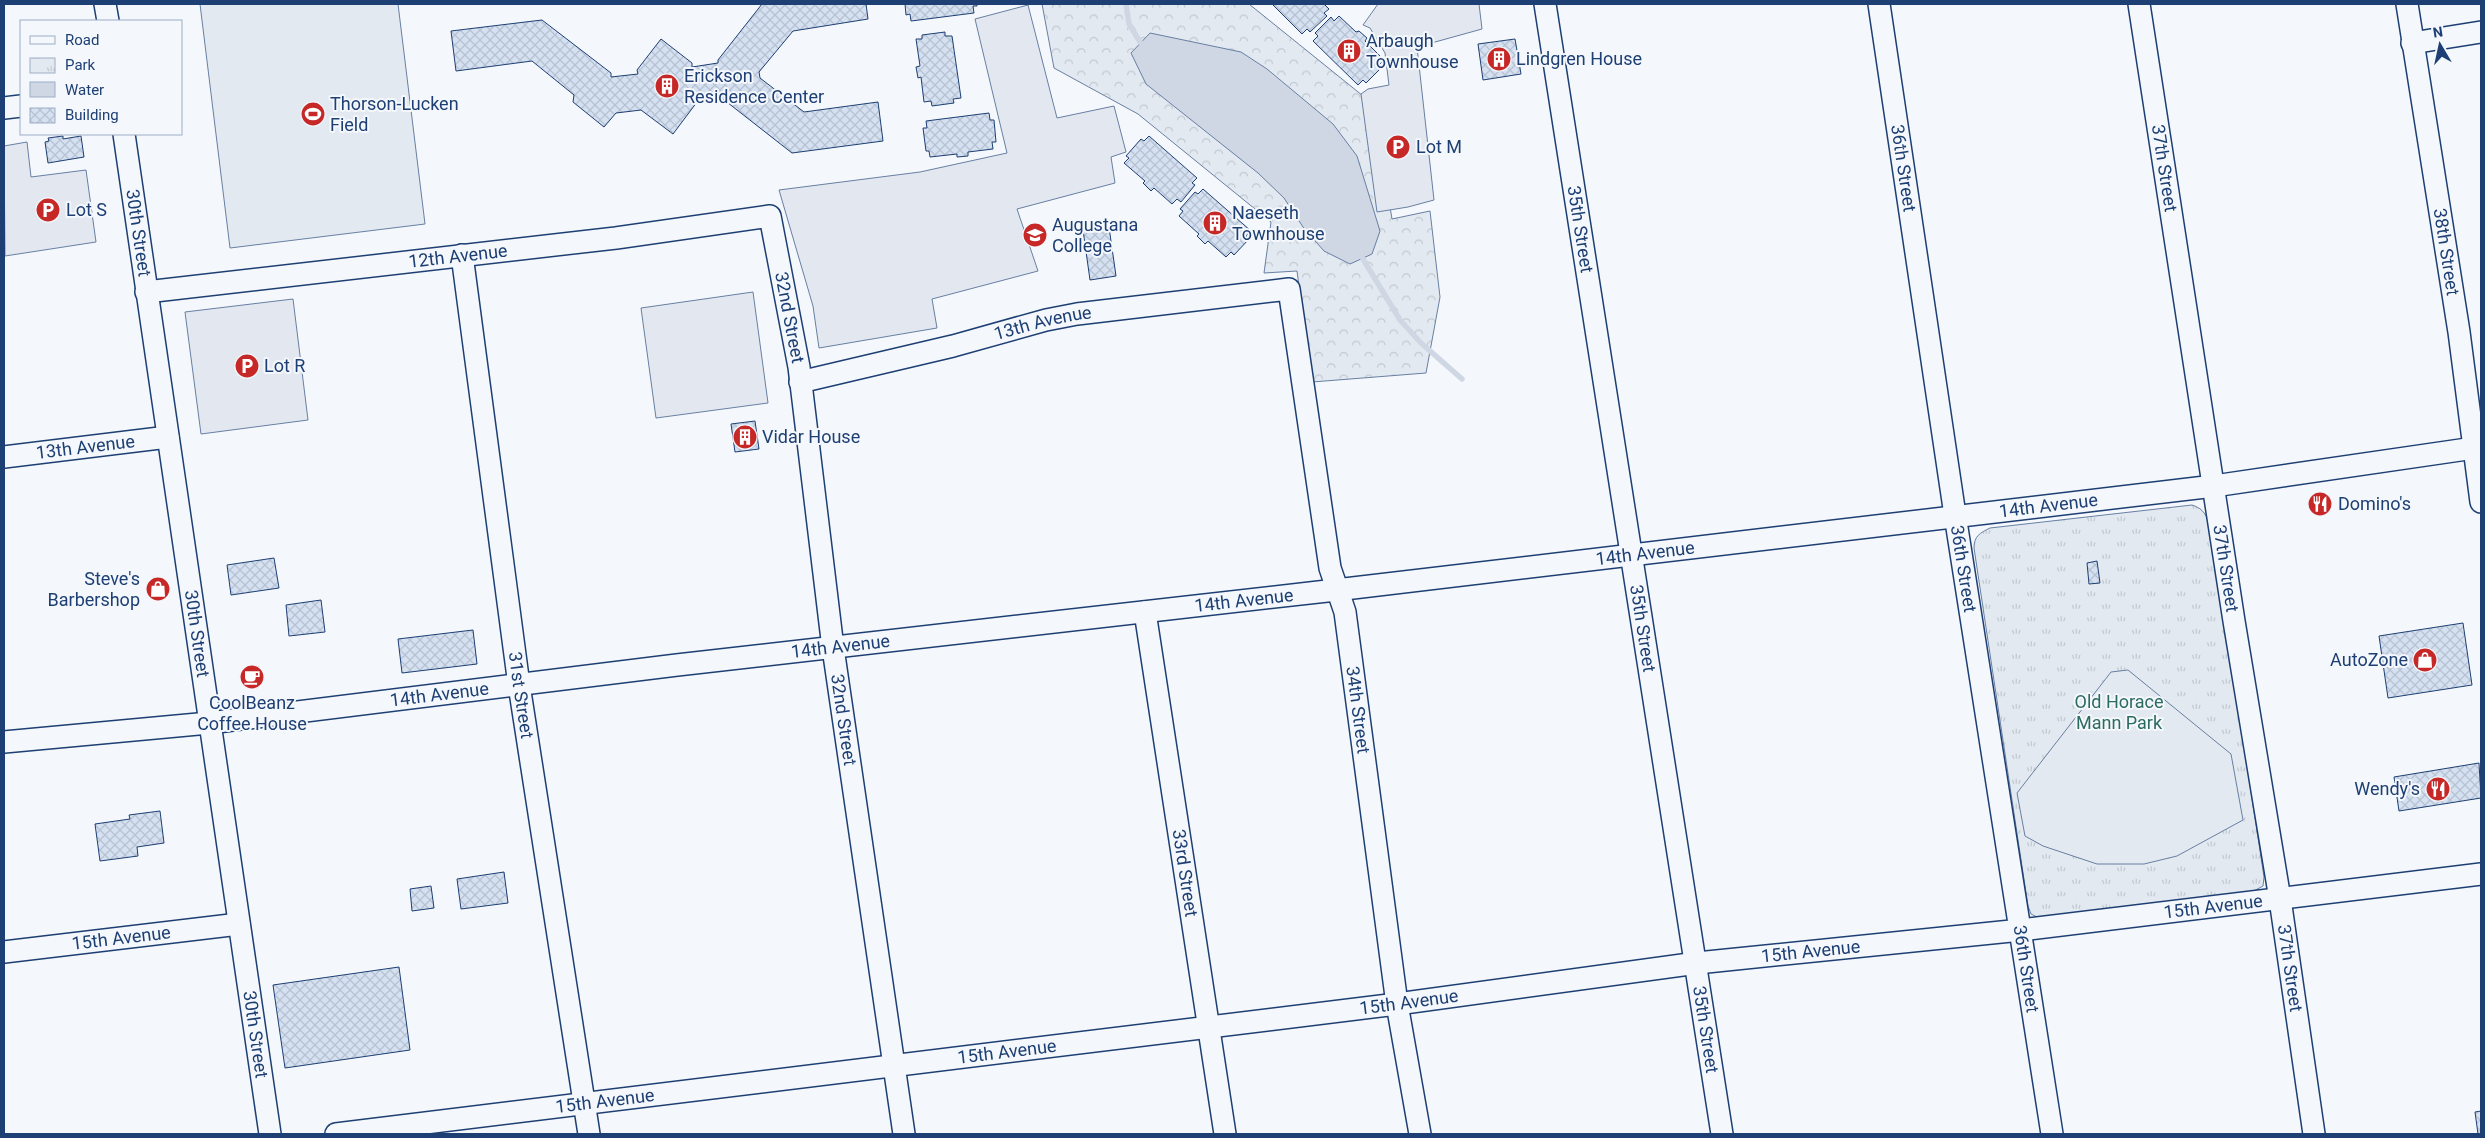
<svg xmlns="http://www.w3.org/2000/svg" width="2485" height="1138" viewBox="0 0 2485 1138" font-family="Roboto,sans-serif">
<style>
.forest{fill:url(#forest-crowns);stroke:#687fa3}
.park{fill:url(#park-tufts);stroke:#687fa3}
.pitch{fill:#e3e9f0;stroke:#687fa3}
.parking{fill:#e3e8f0;stroke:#687fa3}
.water{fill:#cfd7e4;stroke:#687fa3}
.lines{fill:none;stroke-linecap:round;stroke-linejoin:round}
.stream{stroke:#cfd7e4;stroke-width:5.5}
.building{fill:url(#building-cross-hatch);stroke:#1d3f73}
.minor-casing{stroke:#1d3f73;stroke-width:24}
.minor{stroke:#f4f7fb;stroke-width:21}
.labels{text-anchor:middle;stroke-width:4;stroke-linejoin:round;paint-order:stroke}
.poi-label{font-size:18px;fill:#1d3f73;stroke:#f4f7fb;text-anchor:start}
.street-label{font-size:18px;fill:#1d3f73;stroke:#f4f7fb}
.park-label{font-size:18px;fill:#2c6c60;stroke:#f4f7fb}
</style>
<defs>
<pattern id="forest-crowns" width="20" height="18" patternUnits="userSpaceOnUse" patternTransform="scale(1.25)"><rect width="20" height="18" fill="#e3e9f0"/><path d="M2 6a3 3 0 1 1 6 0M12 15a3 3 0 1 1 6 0" fill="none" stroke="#c2c9d1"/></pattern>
<pattern id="park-tufts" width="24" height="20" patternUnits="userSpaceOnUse" patternTransform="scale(1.25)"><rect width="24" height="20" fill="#e3e9f0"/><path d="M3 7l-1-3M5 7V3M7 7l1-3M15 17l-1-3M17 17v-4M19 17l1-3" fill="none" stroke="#c2c9d1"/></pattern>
<pattern id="building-cross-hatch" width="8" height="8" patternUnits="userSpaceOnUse" patternTransform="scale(1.25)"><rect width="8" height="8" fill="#d5e0f0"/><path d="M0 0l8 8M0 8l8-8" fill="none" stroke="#b6c1d1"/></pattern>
</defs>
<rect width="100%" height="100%" fill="#f4f7fb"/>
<!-- forest -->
<path class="forest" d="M1042,4H1249L1373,104L1392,219L1430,211L1440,297L1426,373L1312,382L1297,271L1264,273L1271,222L1138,114L1054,68Z"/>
<!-- park -->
<path class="park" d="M2192,505C2205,509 2207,517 2211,529L2264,877L2263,886L2250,893L2039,918L2031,914L2028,906L1974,548C1974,536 1980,533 1990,528Z"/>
<!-- pitch -->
<path class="pitch" d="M200,4H398L425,224L230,248Z
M2128,670L2231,754L2243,820L2177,856L2144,864H2097L2043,846L2025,836L2017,793L2111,672Z"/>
<!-- parking -->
<path class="parking" d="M1378,4H1479L1482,29L1417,47L1434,200L1408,207L1377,212L1361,94L1368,89L1389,85L1385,53L1370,28L1363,25Z
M1028,5L1057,118L1114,106L1126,152L1111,157L1115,183L1017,209L1038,271L932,299L937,328L819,348L813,306L779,190L920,172L1007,153L975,19Z
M27,142L31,177L86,170L96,242L5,256L4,146Z
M753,292L768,403L656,418L641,308Z
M293,299L308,420L201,434L185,312Z"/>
<!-- water -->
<path class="water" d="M1150,33L1241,52L1267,69L1333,124L1357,156L1380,231L1372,254L1350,264L1324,251L1303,227L1284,198L1258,173L1146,84L1131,53Z"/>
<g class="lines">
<!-- stream -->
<path class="stream" d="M1126,4L1129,24L1140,42
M1363,259L1400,320L1421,343L1462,379"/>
</g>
<!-- building -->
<path class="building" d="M762,4H866L868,19L793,31L759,72L760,78L804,112L878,102L883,141L792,153L723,99L697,102L673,134L641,110L616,113L604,127L573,102L574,95L532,61L456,71L451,31L542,20L611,73V77L638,74L637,70L661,39L692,63V67L718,63V60Z
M905,4H977V6H973L974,13L911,21L910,14L906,15Z
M1272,4H1324L1329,9L1324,13L1327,16L1310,32L1307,29L1302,34Z
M1339,16L1356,32L1359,31L1367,38L1365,41L1384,60L1379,65L1382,67L1366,83L1363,80L1358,85L1313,41L1318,36L1315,33L1331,17L1334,21Z
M945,32V36H952L961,98L953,99L954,103L932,106L931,101L924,102L921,77L918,78L916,67L920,66L916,39H922V35Z
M1515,39L1521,74L1483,80L1478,44Z
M989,113L990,120H994L996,142H992L993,149L968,152V156L957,157V154L930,157L929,151H926L923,128H927L926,121Z
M63,136V139L81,136L84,157L48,163L45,142L49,141L48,138Z
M1149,136L1197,178L1192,183L1195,185L1181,202L1177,199L1172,204L1154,188L1151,191L1143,183L1145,181L1124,163L1129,158L1126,156L1141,139L1144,141Z
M1203,189L1251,231L1246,236L1249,239L1234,255L1231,252L1226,257L1208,241L1205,244L1197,236L1199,234L1179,216L1183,211L1180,209L1195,192L1198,194Z
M1109,227L1116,276L1090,280L1083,230Z
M755,421L759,449L735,452L731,424Z
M274,558L279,588L231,595L227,565Z
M2097,561L2100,583L2089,584L2087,563Z
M321,600L325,632L289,636L286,605Z
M2463,623L2472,685L2388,698L2379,636Z
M473,630L477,664L402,673L398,639Z
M2479,763L2481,798L2399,811L2394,777Z
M160,811L164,843L137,847L138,856L100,861L95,824L130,819L129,815Z
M504,872L508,903L461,909L457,879Z
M431,886L434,908L412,911L410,889Z
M399,967L410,1050L285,1068L273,985Z
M2481,1111V1134H2478L2475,1112Z"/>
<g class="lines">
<defs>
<g id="minor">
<path d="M105,4L108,21"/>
<path id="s1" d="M1545,4L1722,1134"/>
<path id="s2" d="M1879,4L1955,515L2052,1134"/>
<path id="s3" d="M2139,4L2234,621L2280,899L2314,1134"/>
<path id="s4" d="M2407,4L2459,332L2481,502"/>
<path d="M2412,43L2481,32"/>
<path d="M4,108L21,106"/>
<path id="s5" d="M124,134L270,1134"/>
<path id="s6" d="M462,255L519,685L589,1134"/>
<path id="s7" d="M146,292L616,238L770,216L799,367L833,648L904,1134"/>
<path id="s8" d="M800,382L953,346L1046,320L1077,314L1289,289L1330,568L1345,612L1397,1004L1420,1134"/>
<path id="s9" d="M4,457L168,437"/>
<path id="s10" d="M1145,612L1225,1134"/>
<path id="s11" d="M4,742L209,723L677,665L1336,590L2214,486L2481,447"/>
<path id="s12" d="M4,952L239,924"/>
<path id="s13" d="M336,1134L1397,1004L1697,963L2021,930L2481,874"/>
</g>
</defs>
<!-- minor casing -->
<use href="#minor" class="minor-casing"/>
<!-- minor -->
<use href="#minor" class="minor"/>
</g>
<!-- icons -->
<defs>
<symbol id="building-disc" viewBox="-11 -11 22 22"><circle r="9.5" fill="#c62828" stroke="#f4f7fb"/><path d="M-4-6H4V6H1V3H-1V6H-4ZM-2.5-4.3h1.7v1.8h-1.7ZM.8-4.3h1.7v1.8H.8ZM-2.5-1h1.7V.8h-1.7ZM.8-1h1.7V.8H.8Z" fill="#fff"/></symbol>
<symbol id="stadium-disc" viewBox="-11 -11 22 22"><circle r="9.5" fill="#c62828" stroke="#f4f7fb"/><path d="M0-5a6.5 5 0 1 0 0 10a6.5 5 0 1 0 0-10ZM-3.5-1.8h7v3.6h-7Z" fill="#fff"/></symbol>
<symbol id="parking-disc" viewBox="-11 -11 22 22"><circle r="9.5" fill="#c62828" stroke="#f4f7fb"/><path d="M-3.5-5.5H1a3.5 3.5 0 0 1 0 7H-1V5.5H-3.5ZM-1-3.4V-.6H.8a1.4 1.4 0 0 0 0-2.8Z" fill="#fff"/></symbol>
<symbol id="university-disc" viewBox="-11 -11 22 22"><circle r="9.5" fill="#c62828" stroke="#f4f7fb"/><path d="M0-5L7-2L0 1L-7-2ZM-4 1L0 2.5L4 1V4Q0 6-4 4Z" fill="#fff"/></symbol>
<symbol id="restaurant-disc" viewBox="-11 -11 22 22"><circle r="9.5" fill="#c62828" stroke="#f4f7fb"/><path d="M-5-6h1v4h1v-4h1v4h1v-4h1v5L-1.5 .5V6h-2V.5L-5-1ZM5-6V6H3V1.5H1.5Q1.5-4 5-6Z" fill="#fff"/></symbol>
<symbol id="shop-disc" viewBox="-11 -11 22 22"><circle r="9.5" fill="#c62828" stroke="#f4f7fb"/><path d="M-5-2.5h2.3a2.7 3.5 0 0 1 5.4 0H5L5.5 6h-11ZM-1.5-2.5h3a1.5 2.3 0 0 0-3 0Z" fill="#fff"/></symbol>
<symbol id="cafe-disc" viewBox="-11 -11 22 22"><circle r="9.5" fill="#c62828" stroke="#f4f7fb"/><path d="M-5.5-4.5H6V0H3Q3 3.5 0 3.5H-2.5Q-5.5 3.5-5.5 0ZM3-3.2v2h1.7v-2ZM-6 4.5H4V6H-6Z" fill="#fff"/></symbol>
</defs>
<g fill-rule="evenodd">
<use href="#building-disc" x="1335" y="37" width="28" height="28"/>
<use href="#building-disc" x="1485" y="45" width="28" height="28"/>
<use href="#building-disc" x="653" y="72" width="28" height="28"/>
<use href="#stadium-disc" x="299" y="100" width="28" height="28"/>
<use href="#parking-disc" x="1384" y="133" width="28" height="28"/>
<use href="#parking-disc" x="34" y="196" width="28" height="28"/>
<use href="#building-disc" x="1201" y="209" width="28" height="28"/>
<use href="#university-disc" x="1021" y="221" width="28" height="28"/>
<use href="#parking-disc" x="233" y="352" width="28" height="28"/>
<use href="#building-disc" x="731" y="423" width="28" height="28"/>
<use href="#restaurant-disc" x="2306" y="490" width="28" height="28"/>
<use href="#shop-disc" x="144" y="575" width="28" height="28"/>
<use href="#shop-disc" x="2411" y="646" width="28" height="28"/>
<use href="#cafe-disc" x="238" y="663" width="28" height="28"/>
<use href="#restaurant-disc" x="2424" y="775" width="28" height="28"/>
</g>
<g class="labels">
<!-- poi labels -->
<g class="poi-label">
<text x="1366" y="47">Arbaugh<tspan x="1366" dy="21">Townhouse</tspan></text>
<text x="1516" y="65">Lindgren House</text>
<text x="684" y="82">Erickson<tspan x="684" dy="21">Residence Center</tspan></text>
<text x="330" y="110">Thorson-Lucken<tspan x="330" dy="21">Field</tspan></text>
<text x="1416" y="153">Lot M</text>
<text x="66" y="216">Lot S</text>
<text x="1232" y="219">Naeseth<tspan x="1232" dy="21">Townhouse</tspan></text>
<text x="1052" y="231">Augustana<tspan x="1052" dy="21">College</tspan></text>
<text x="264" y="372">Lot R</text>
<text x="762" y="443">Vidar House</text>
<text x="2338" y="510">Domino's</text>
<text x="140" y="585" text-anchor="end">Steve's<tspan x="140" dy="21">Barbershop</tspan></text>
<text x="2408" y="666" text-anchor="end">AutoZone</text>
<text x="252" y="709" text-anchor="middle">CoolBeanz<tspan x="252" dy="21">Coffee House</tspan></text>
<text x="2420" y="795" text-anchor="end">Wendy's</text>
</g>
<!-- street labels -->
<g class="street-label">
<text dy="6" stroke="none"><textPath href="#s2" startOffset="166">36th Street</textPath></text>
<text dy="6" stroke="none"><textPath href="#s3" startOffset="166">37th Street</textPath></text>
<text dy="6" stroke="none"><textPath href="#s1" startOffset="228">35th Street</textPath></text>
<text dy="6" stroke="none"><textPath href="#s5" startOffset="100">30th Street</textPath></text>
<text dy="6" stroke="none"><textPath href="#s4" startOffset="251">38th Street</textPath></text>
<text dy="6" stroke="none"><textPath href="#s7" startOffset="314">12th Avenue</textPath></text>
<text dy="6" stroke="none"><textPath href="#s7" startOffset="732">32nd Street</textPath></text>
<text dy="6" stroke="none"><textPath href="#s8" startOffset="250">13th Avenue</textPath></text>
<text dy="6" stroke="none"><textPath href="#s9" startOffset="82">13th Avenue</textPath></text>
<text dy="6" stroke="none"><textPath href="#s11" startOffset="2058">14th Avenue</textPath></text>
<text dy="6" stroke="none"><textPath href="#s11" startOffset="1652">14th Avenue</textPath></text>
<text dy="6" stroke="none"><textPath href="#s2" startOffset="571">36th Street</textPath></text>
<text dy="6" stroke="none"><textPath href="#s3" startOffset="571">37th Street</textPath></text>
<text dy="6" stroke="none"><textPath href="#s11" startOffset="1248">14th Avenue</textPath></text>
<text dy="6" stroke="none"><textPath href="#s1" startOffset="632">35th Street</textPath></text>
<text dy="6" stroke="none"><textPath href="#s5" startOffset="505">30th Street</textPath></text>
<text dy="6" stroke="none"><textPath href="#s11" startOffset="842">14th Avenue</textPath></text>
<text dy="6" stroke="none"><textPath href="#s11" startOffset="438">14th Avenue</textPath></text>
<text dy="6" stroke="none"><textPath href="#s6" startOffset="444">31st Street</textPath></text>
<text dy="6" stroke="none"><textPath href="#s8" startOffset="926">34th Street</textPath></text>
<text dy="6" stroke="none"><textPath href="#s7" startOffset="1138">32nd Street</textPath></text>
<text dy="6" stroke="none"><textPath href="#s10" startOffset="264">33rd Street</textPath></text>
<text dy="6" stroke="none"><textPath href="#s13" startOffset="1891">15th Avenue</textPath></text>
<text dy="6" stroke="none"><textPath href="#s12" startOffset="118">15th Avenue</textPath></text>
<text dy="6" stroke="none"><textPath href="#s13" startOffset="1486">15th Avenue</textPath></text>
<text dy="6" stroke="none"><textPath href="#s2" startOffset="976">36th Street</textPath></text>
<text dy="6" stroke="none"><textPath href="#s3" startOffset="976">37th Street</textPath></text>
<text dy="6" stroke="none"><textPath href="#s13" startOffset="1081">15th Avenue</textPath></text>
<text dy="6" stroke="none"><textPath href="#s1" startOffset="1038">35th Street</textPath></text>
<text dy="6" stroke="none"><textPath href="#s5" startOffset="910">30th Street</textPath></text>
<text dy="6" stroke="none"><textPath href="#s13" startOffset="676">15th Avenue</textPath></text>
<text dy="6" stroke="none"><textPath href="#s13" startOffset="271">15th Avenue</textPath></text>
</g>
<!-- park labels -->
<g class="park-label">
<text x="2119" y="708">Old Horace<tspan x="2119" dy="21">Mann Park</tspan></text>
</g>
</g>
<!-- border -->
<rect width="2485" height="1138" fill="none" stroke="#1d3f73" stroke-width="10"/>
<!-- legend -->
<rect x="20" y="20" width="162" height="115" fill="#f4f7fb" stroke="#9eadc5"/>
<rect x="30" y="36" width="25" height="8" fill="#f4f7fb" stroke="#9eadc5"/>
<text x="65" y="45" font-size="15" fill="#1d3f73">Road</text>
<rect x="30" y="58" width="25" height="15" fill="url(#park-tufts)" stroke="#9eadc5"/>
<text x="65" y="70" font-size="15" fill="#1d3f73">Park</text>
<rect x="30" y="82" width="25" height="15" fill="#cfd7e4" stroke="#9eadc5"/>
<text x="65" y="95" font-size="15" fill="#1d3f73">Water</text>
<rect x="30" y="108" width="25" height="15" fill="url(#building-cross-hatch)" stroke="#9eadc5"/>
<text x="65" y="120" font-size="15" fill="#1d3f73">Building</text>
<!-- north arrow -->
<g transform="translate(2440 45) rotate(351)" stroke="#f4f7fb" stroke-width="4" paint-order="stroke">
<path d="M0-4L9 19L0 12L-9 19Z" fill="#1d3f73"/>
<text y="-8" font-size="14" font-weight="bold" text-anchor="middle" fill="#1d3f73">N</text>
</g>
</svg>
